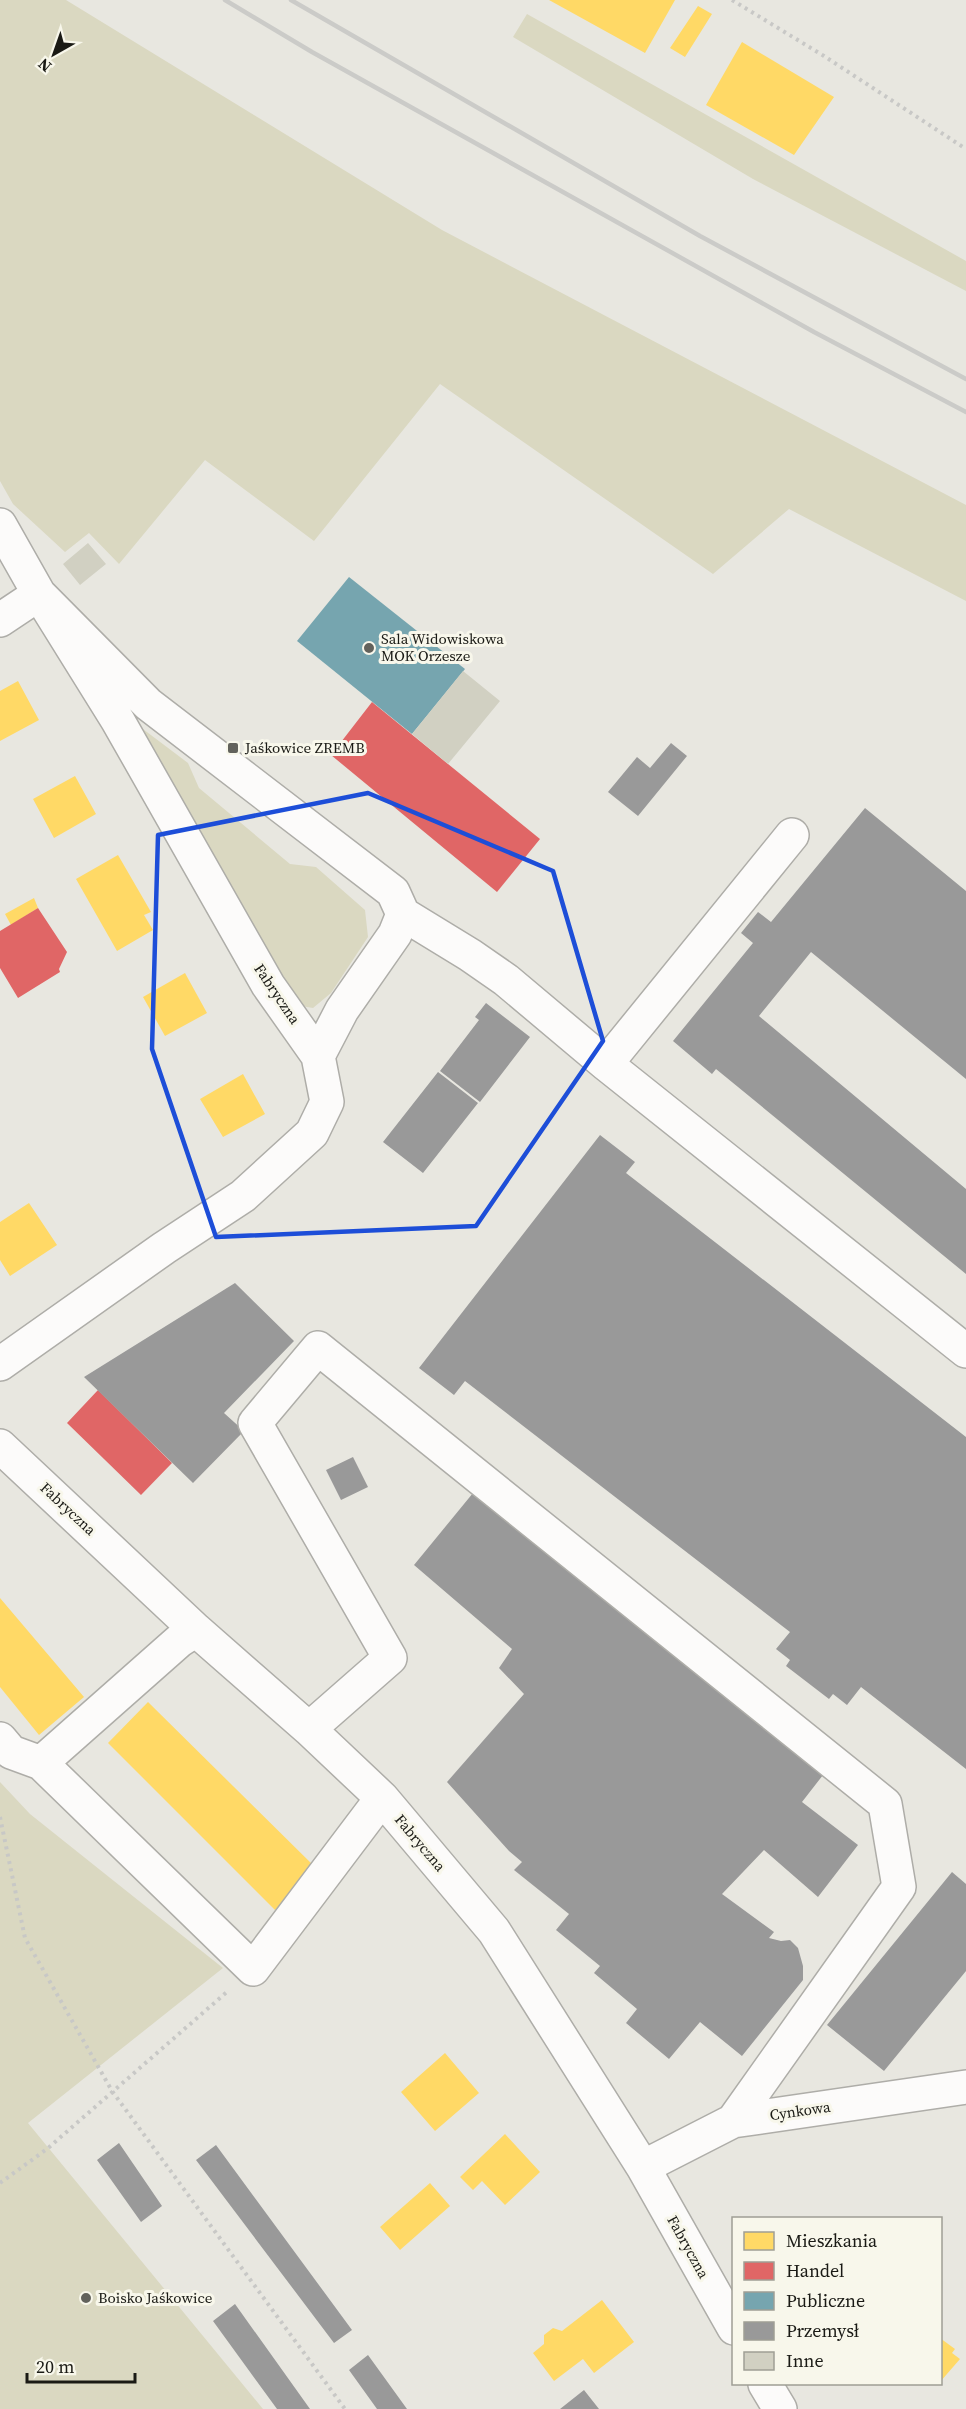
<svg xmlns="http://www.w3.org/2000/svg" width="966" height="2409" viewBox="0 0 966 2409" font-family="'Source Serif 4',serif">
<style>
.green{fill:#dad8c1}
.homes{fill:#ffd966}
.shops{fill:#e06666}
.public{fill:#76a5af}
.industry{fill:#999}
.building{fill:#d1d0c2}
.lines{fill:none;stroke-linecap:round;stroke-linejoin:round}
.minor-casing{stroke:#aeada8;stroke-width:36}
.path{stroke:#c8c8c6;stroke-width:4;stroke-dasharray:3 4.5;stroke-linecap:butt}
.minor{stroke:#fcfbfa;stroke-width:33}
.rail{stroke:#cbcbc8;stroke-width:4.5}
.marked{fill:none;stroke:#1d4ed8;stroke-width:4.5;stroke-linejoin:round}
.poi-dot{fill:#62625c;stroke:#f8f7eb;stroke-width:2}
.labels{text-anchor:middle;stroke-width:6;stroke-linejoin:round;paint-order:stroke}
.poi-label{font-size:15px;fill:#1a1a15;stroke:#f8f7eb;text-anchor:start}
.street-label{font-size:15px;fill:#1a1a15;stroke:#f8f7eb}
</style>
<rect width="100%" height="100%" fill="#e8e7e0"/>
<!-- green -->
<path class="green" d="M0,0H66L442,230L966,505V601L789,509L713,574L440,384L314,541L205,460L119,564L89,533L65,552L13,504L0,481Z
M527,14L966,261V291L753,179L513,37Z
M127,717L188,763L199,788L290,864L316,867L365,910L368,937L331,993L313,1008L301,1006L289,999Z
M0,1782L30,1814L223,1968L28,2123L263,2409H0Z"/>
<!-- homes -->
<path class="homes" d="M549,0H675L645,53Z
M698,6L712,14L685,57L670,48Z
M742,42L834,97L794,155L706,105Z
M18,681L39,720L0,741V691Z
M75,776L96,814L54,838L33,799Z
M118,855L151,912L144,915L153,930L117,951L76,879Z
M34,898L38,908L11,925L5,914Z
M185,973L207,1013L165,1036L143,997Z
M243,1074L265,1114L223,1137L200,1099Z
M29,1203L57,1245L10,1276L0,1260V1222Z
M0,1598L84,1697L39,1735L0,1687Z
M148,1702L316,1868L275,1910L108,1743Z
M445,2053L479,2093L435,2131L401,2092Z
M505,2134L540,2172L505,2205L482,2181L473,2190L460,2177Z
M430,2183L450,2206L400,2250L380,2227Z
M602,2300L634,2342L594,2373L583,2359L554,2381L533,2353L544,2344V2335L553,2328L562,2331Z
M940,2338L955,2349L952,2353L960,2359L940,2382Z"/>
<!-- shops -->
<path class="shops" d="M372,702L540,839L497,892L331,755Z
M38,908L67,952L59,969L60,972L18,998L0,968V931Z
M98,1390L172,1463L141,1495L67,1423Z"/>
<!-- public -->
<path class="public" d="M349,577L465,669L412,734L297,641Z"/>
<!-- industry -->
<path class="industry" d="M671,743L687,756L638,816L608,792L637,757L650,768Z
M865,808L966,891V1079L811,952L759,1016L966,1189V1274L716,1069L712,1074L673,1041L753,943L741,933L758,912L771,922Z
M486,1003L530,1037L480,1102L440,1071L479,1020L475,1017Z
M438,1072L478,1103L423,1173L383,1142Z
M600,1135L635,1162L626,1173L966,1437V1769L861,1687L847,1705L833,1694L829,1699L786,1666L790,1660L776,1649L790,1632L465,1381L454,1395L419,1368Z
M235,1283L294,1341L224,1413L244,1431L193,1483L84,1377Z
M353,1457L368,1487L341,1500L326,1470Z
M473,1493L823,1775L802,1802L858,1845L818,1897L764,1850L722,1894L774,1932L769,1938L781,1941L790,1940L798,1948L803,1966V1980L742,2056L700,2022L669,2059L626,2023L637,2009L594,1973L600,1966L556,1930L569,1914L514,1870L522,1862L509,1851L447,1782L524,1694L499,1668L512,1649L414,1565Z
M952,1872L966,1884V1971L884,2071L827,2025Z
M119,2143L162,2206L141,2222L97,2160Z
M216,2145L352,2330L334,2343L196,2160Z
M235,2304L310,2409H277L213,2321Z
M368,2355L407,2409H377L349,2370Z
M584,2390L599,2409H560Z"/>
<!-- building -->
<path class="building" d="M88,543L106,564L80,585L63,564Z
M463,671L500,701L448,764L412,734Z"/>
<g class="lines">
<defs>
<path id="minor" d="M0,525L39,594L118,721L268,985L318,1056L327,1102L312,1133L243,1196L164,1248L0,1364
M0,620L39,594L148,704L393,892L403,914L395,934L342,1010L318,1056
M403,914L470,955L506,980L606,1064L966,1351
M606,1064L792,835
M0,1446L196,1630L309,1729L382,1798L494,1931L643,2167L734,2328
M309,1729L390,1658L255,1423L318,1348L885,1804L899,1887L733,2121
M0,1739L11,1752L41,1763L253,1969L382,1798
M41,1763L179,1641L196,1630
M643,2167L733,2121L966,2087
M765,2384L780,2409"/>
</defs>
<!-- minor casing -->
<use href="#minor" class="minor-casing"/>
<!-- path -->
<path class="path" d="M732,0L824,56L966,149
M0,1817L25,1938L112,2091L345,2409
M0,2183L47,2149L228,1991"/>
<!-- minor -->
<use href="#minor" class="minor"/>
<!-- rail -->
<path class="rail" d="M225,0L312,52L814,332L966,412
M291,0L700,236L966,379"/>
</g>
<!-- marked area -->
<path class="marked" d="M368,793L553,871L603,1041L476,1226L216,1237L152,1049L158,835Z"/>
<!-- markers -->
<g class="poi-dot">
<circle cx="369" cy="648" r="6"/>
<rect x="227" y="742" width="12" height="12" rx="3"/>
<circle cx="86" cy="2298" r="6"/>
</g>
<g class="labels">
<!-- poi labels -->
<g class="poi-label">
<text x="381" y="644">Sala Widowiskowa<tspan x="381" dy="17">MOK Orzesze</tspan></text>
<text x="245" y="753">Jaśkowice ZREMB</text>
<text x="98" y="2303">Boisko Jaśkowice</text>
</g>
<!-- street labels -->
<g class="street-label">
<text transform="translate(277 994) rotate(56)" y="5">Fabryczna</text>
<text transform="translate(68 1509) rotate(43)" y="5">Fabryczna</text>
<text transform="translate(420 1843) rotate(50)" y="5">Fabryczna</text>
<text transform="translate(800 2111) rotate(-8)" y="5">Cynkowa</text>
<text transform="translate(688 2247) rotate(61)" y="5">Fabryczna</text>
</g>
</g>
<!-- legend -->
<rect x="732" y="2217" width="210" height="168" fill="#f8f7eb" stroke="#9f9f95" stroke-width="1.5"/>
<rect x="744" y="2232" width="30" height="18" fill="#ffd966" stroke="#9f9f95" stroke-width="1.5"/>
<text x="786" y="2247" font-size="18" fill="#1a1a15">Mieszkania</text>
<rect x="744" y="2262" width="30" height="18" fill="#e06666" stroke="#9f9f95" stroke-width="1.5"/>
<text x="786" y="2277" font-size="18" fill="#1a1a15">Handel</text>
<rect x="744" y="2292" width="30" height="18" fill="#76a5af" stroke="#9f9f95" stroke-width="1.5"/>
<text x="786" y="2307" font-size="18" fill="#1a1a15">Publiczne</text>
<rect x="744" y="2322" width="30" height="18" fill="#999999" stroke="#9f9f95" stroke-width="1.5"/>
<text x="786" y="2337" font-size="18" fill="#1a1a15">Przemysł</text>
<rect x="744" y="2352" width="30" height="18" fill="#d1d0c2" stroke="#9f9f95" stroke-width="1.5"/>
<text x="786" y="2367" font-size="18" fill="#1a1a15">Inne</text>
<!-- north arrow -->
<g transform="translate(54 54) rotate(220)" stroke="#f8f7eb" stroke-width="4.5" paint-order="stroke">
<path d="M0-4.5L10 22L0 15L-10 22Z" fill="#1a1a15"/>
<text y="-9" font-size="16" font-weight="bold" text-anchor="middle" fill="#1a1a15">N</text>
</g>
<!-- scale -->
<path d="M27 2373v9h108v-9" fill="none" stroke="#1a1a15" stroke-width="3"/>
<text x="36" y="2373" font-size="18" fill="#1a1a15" stroke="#f8f7eb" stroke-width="4.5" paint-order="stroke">20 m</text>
</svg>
